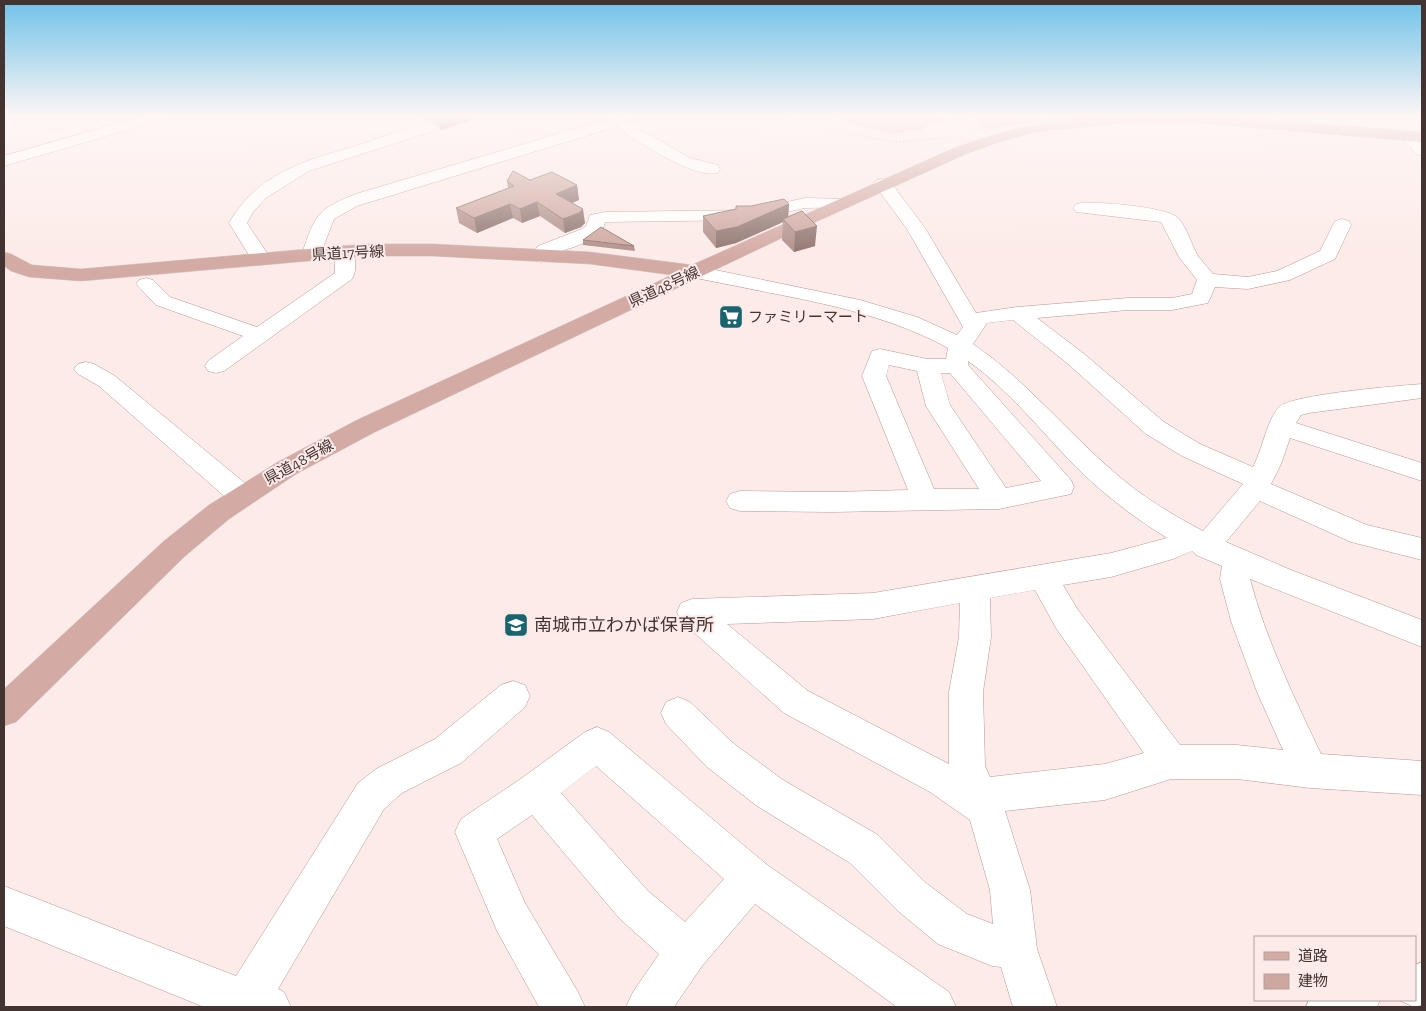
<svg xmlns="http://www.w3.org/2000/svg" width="1426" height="1011" viewBox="0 0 1426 1011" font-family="'Zilla Slab','Noto Sans JP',serif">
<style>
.green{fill:#f6c0b6}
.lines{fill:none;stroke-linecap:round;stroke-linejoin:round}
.minor-casing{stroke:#bc968f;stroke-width:1}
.major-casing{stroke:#d2cece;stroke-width:1}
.path{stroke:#c2b2af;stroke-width:2;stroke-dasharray:1 2.5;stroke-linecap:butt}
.minor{fill:#fff;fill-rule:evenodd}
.major{fill:#d4aaa4;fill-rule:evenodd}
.wall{fill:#b1908a}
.shaded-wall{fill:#907570}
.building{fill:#cea7a0;stroke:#907570}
.labels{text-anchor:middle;stroke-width:4;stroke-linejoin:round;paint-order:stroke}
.far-street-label{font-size:15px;fill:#443431;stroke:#fcebe8}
.far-poi-label{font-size:15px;fill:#443431;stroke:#fcebe8;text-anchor:start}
.poi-label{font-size:18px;fill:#443431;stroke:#fcebe8;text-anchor:start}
</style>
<rect width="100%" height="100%" fill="#fcebe8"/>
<!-- green -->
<path class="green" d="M825,116H966L934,121L922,130L891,134Z
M967,116H1068L989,129Z"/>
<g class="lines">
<defs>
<path id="minor" d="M143,116H167L165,119L4,166V156Z
M619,116H643L641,119L628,123L690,158L718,165L720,169L718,173C693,179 642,143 620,130L618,126L357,206L334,219L319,258L312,260L305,258L302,254C315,214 318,208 359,193Z
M428,123L433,125L436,128L433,131L309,171L266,198L253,212L247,223L271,259L268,263L261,265L254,263L229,223C257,173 307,160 359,145C382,137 405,129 428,123Z
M1408,131L1413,133L1422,142V156L1416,154L1400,136L1403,133Z
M883,179L889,180L925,228L976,313L1017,307L1128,298H1172L1192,294L1197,280L1179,257L1161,222L1076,212L1073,208L1076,204C1091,200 1169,207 1178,218C1188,229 1191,244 1198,256C1203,262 1208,268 1213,274L1248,277L1277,271L1320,251L1335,221L1342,219L1349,221L1351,225L1335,259L1290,280L1248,289L1215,287L1208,303L1172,310H1128L1037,318L1083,353L1164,422L1200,444L1253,467C1262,450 1267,420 1279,407C1293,394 1398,386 1422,384V398L1309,413L1301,415L1296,423L1422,463V481L1290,438L1281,464L1271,484L1367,525L1422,538V560L1351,542L1260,501L1226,542L1291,570L1422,620V647L1250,579C1266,640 1294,697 1321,754L1422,761V795L1310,788L1237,779H1171L1105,800L1005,811L1030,890L1037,949L1057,1007H1013L1001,967L992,966L938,944L898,911L850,863L757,806L707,767L666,724L661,713L666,702L678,697L690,702L733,743L783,780L878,835L926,883L967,914L993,924L990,890L970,820L930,792L784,713L681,621L677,612L681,603L692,599L873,593L1111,553L1167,538C1133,517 1103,494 1074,465C1040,430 1009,390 968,361V365L1071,480L1074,487L1071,494L999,509L832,512L740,511L730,508L726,501L730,494L740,491L832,492L908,490L862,376L872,351L880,349L927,359H946L948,348C893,318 833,305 771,293C746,288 721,283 696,278L689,276L686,272L689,268L696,266L860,300L917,317L957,335L963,327L907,229L874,184L877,180ZM1013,320L1067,363L1146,434L1182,456L1243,484L1203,531C1171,514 1141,496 1114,472C1065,430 1026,380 973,344L987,323ZM889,365L917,371L926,406L979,489H934L886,376ZM941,373H950L1041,481L1006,488L950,405ZM1192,551L1196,555L1222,566L1220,579L1231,621L1257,692L1283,750L1237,745H1180L1078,610L1063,585L1111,577L1173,559ZM1035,590L1056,628L1144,753L1105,764L990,777L985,766L983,692L991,637L990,598ZM960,603L959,637L949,692V764L808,691L727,624L873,619Z
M805,198L849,199L852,203L849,207L805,208L750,220L605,222C602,242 568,248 552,254L548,260L541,262L534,260L531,256L538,246L582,229L586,226L590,215L605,212L750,210Z
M344,246L351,248C356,255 357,272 352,279L224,371L216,373L208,371L205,366L208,361L243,336L156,305L136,284L139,280L146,278L153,280L170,297L257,327L335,273L334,252L337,248Z
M86,362L94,364L115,376L252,489L256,496L252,503L242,506L232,503L99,386L78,374L74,369L78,364Z
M513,681L525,685L530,696L525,707L461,763L402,793L384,809L278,989L284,992L291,1007H204L4,926V886L236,976L358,783L376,769L435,739L501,685Z
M597,727L609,732L766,864L949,992L956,1007H897L755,904L702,966L674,1007H626L633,992L659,954L620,919L532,815L497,839L525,903L578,992L585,1007H539L497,931L455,832L461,819L522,778L585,732ZM596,766L724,879L685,922L648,891L561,793Z
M1422,962V1005L1414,1007L1399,1000H1415V965Z
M1309,1000H1380L1377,1007H1306Z"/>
<path id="major" d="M1096,116H1221L1422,132V142L1199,123L1131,122L1035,132L999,142L966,154L809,225L375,432L296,474L229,519L184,557L16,722L4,726V689L164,541L209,505L278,462L357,420L672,275L590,264L433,256H365L81,281L29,277L11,271L4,266V252L11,254L32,265L81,269L365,244H433L590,252L692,265L954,148C1001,131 1046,120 1096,116Z"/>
</defs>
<!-- minor casing -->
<use href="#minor" class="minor-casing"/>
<!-- major casing -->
<use href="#major" class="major-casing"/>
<!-- path -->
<path class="path" d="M791,116L850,134L895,142L949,138"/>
<!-- minor -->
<use href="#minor" class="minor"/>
<!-- major -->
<use href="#major" class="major"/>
</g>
<!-- wall -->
<path class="wall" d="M418,116H470L471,120L441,130L434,123L427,121Z
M530,180L577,185L579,200L572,203L585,223L581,227L565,233L540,216L522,223L513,218L477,233L459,223L456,208L508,188L507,181Z
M789,204L788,217L815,246L794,252L782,240L783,222L736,243L716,248L703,232V216Z
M583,240L634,246L635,251L583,245Z"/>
<!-- shaded-wall -->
<path class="shaded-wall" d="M438,116H470L471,120L441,130Z
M577,185L579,200L558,209L556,194Z
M537,202L540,216L522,223L520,209Z
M510,204L513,218L477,233L474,218Z
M789,204L788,220L783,219V222L736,243L716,248V231Z
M583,209L585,223L581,227L565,233L563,219Z
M817,226L815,246L794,252L795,232Z"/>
<!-- building -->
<path class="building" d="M513,171L530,180L552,172L577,185L556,194L583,209L579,213L563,219L537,202L520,209L510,204L474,218L456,208L514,186L507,181Z
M784,199L789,204L737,227L716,231L703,216L736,209V206H751Z
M802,211L817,226L795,232L783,219Z
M601,227L634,246L583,240Z"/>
<!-- sky -->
<linearGradient id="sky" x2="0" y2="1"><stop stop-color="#6fc2e9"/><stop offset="0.45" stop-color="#fef6f5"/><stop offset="1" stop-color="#fef6f5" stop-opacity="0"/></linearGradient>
<rect width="1426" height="258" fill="url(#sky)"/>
<!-- icons -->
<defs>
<symbol id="supermarket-square" viewBox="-11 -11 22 22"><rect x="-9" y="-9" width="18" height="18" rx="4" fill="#18646f" stroke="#fcebe8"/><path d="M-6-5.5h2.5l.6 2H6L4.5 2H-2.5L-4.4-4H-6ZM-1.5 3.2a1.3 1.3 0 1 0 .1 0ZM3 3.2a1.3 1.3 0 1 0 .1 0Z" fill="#fff"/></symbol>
<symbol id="school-square" viewBox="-11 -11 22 22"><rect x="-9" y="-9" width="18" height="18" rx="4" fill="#18646f" stroke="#fcebe8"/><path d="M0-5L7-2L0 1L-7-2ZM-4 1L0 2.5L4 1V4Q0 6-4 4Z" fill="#fff"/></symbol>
</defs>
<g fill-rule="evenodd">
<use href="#supermarket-square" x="717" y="303" width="28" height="28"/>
<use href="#school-square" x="502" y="611" width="28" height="28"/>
</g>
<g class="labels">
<!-- far-street labels -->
<g class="far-street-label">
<text transform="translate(348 253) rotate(-3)" y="5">県道17号線</text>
<text transform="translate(664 287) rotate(-25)" y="5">県道48号線</text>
<text transform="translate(299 462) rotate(-29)" y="5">県道48号線</text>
</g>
<!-- far-poi labels -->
<g class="far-poi-label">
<text x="748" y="322">ファミリーマート</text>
</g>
<!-- poi labels -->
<g class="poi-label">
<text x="534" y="631">南城市立わかば保育所</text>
</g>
</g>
<!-- border -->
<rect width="1426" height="1011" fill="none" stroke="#443431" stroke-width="10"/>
<!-- legend -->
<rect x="1254" y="936" width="162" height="65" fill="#fcebe8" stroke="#b2a29f"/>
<rect x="1264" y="952" width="25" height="8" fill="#d4aaa4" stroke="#b2a29f"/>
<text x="1298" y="961" font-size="15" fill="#443431">道路</text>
<rect x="1264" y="974" width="25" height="15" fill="#cea7a0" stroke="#b2a29f"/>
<text x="1298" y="986" font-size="15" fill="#443431">建物</text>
</svg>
